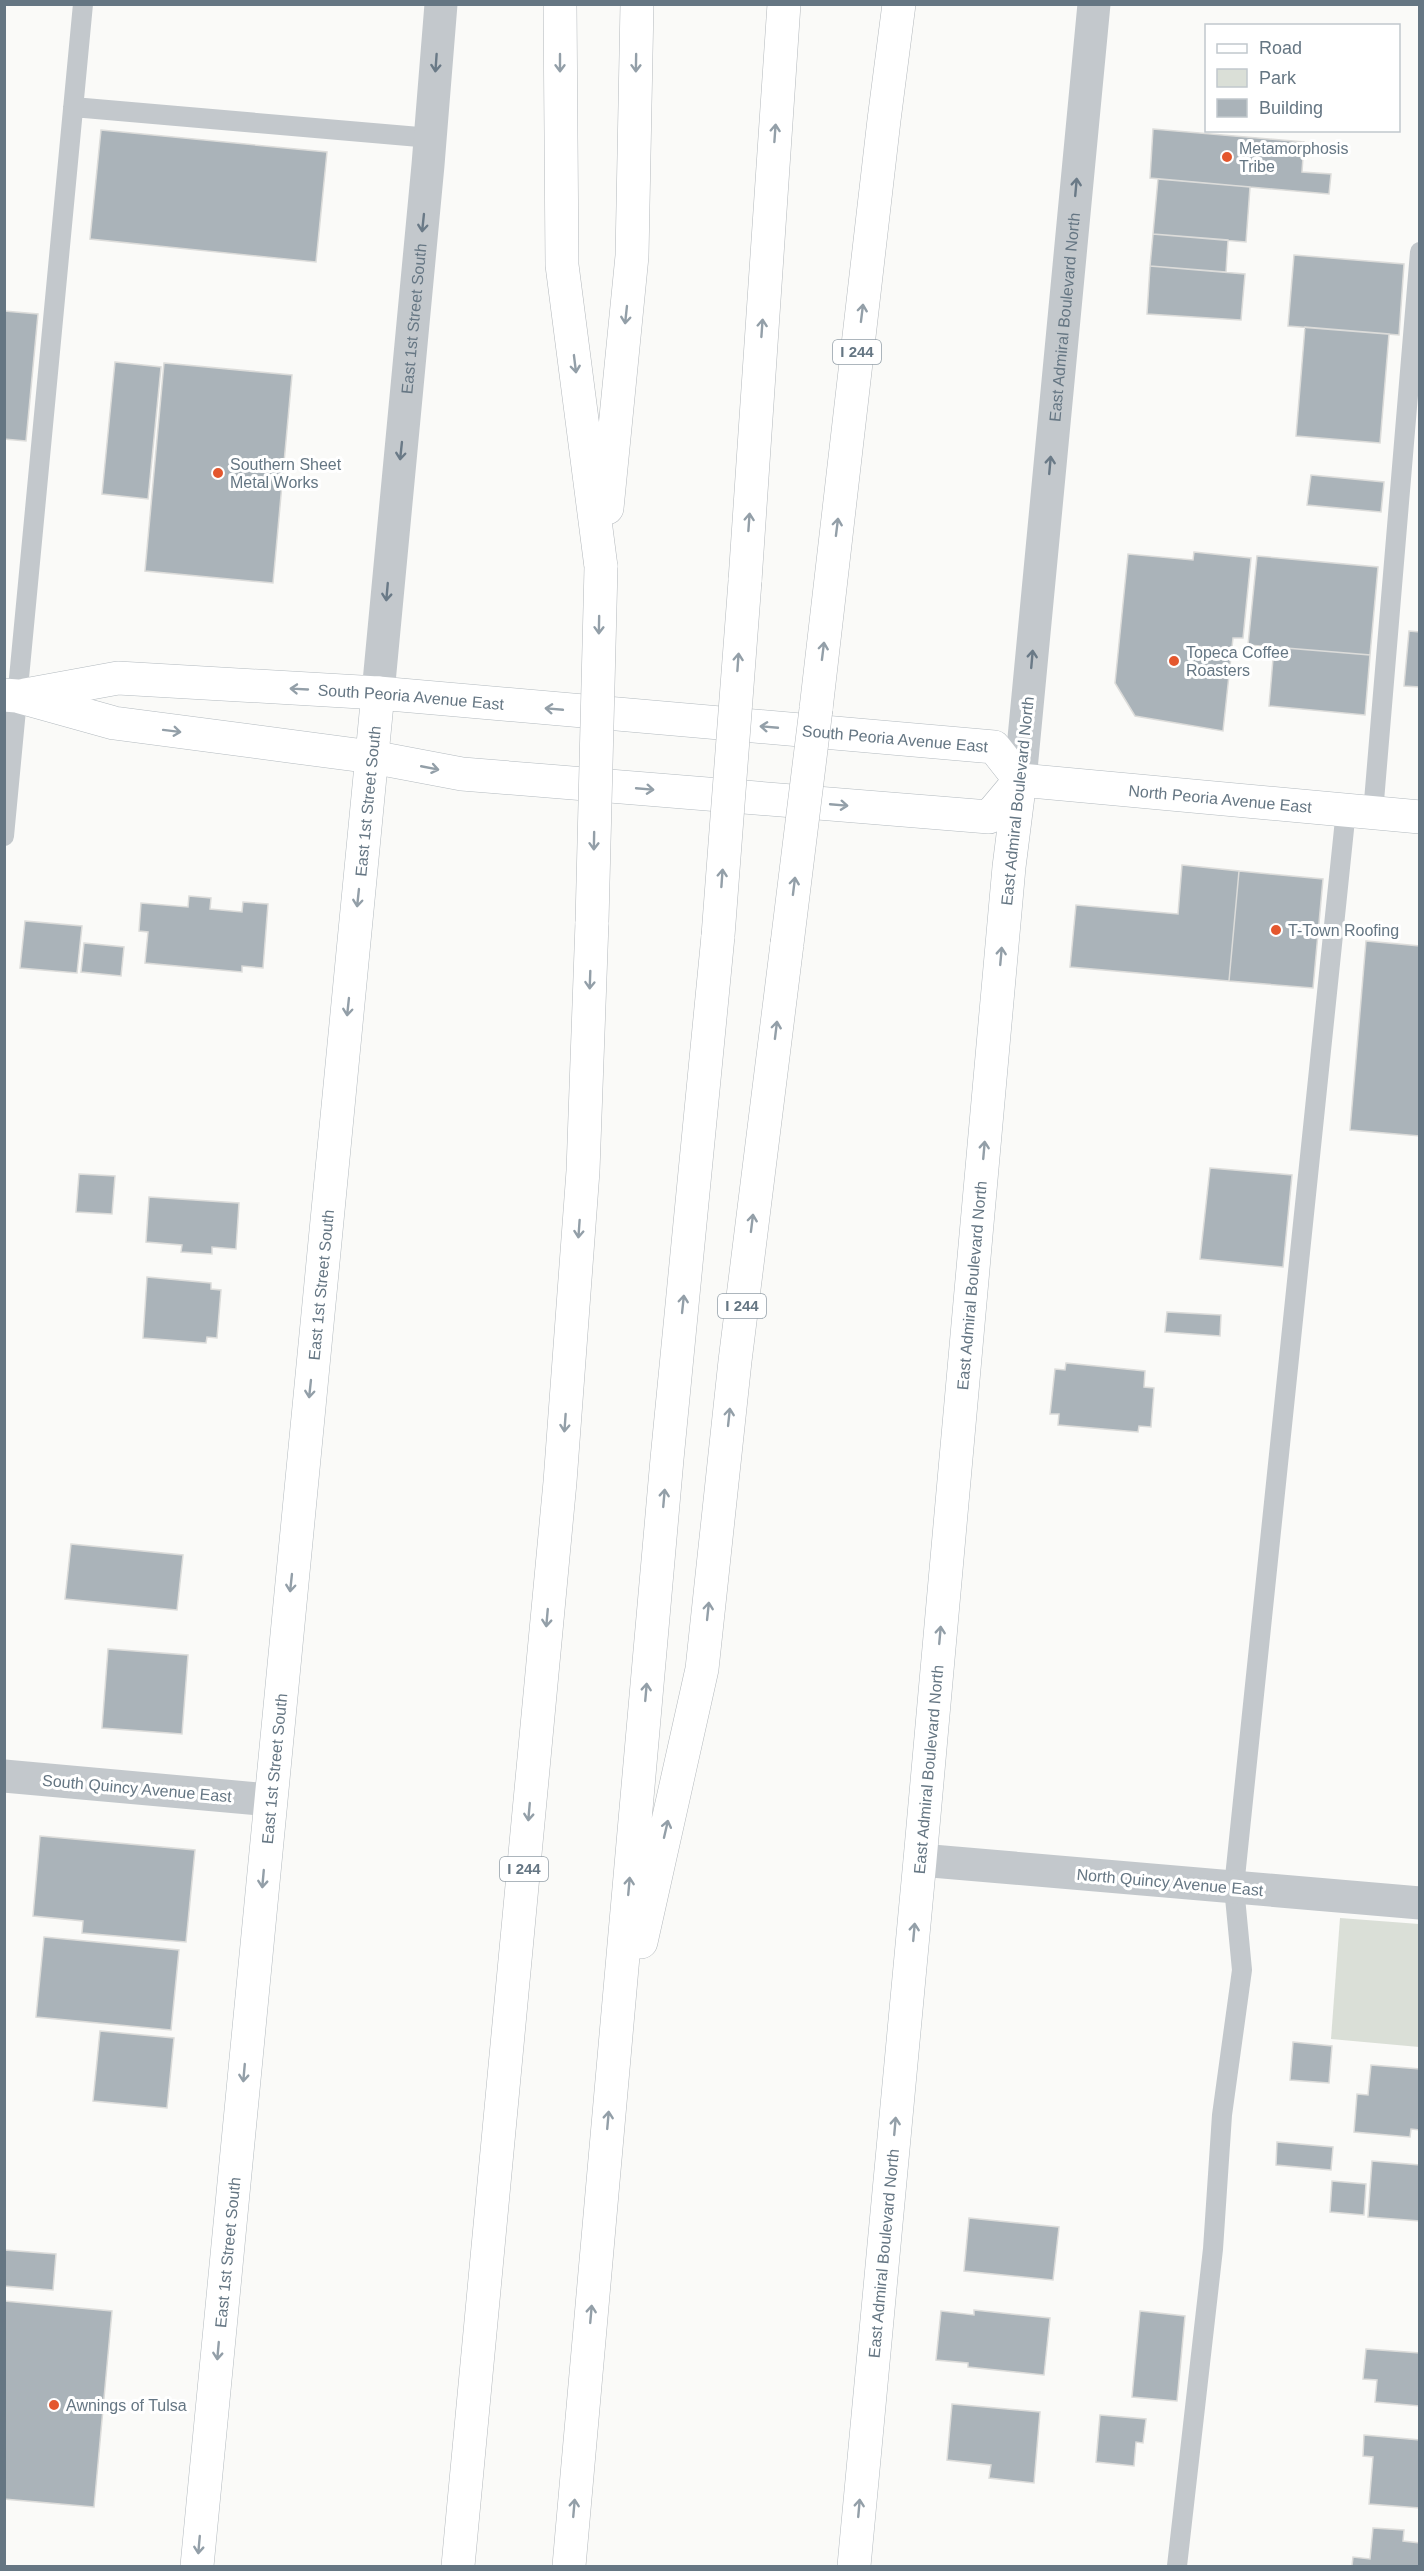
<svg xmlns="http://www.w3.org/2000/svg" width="1424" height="2571" viewBox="0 0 1424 2571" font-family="Helvetica,sans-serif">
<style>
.green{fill:#dadfd7}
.building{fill:#aab3b9;stroke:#dcdcda;stroke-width:1.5}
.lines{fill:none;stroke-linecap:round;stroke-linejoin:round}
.secondary-casing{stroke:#b3babf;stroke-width:34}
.motorway-casing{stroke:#b4b9bd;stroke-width:34}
.service{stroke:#c3c8cc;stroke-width:20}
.minor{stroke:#c3c8cc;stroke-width:33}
.tertiary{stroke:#c3c8cc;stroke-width:33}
.secondary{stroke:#fff;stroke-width:33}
.motorway{stroke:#fff;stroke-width:33}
.motorway-bridge-casing{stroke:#b4b9bd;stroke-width:34;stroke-linecap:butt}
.motorway-bridge{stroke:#fff;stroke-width:33}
.oneway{stroke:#6a7a87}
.oneway2{stroke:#939fa8}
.poi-dot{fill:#e4572e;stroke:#fff;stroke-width:2}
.labels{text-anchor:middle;stroke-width:6;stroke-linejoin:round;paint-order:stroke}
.shield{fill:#fff;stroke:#939fa8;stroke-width:1.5}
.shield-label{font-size:15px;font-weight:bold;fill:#657683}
.poi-label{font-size:16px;fill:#657683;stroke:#fff;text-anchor:start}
.street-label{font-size:16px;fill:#657683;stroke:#fff}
</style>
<rect width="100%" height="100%" fill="#fafaf8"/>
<!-- green -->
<path class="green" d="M1340,1918L1419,1924V2047L1331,2039Z"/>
<!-- building -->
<path class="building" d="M1153,129L1304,142L1302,172L1331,174L1329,194L1150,178Z
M101,130L327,152L316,262L90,239Z
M1158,179L1250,187L1246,242L1153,234Z
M1153,234L1228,240L1226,272L1150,266Z
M1294,255L1404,264L1399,335L1288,326Z
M1150,266L1245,274L1241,320L1147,314Z
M4,311L38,314L26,441L4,439Z
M1305,327L1389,334L1380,443L1296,436Z
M115,362L161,367L148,499L102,494Z
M164,363L292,375L273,583L145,571Z
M1311,475L1384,482L1381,512L1307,505Z
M1194,552L1251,558L1243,638H1233L1223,731L1135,716L1115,683L1128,554L1193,560Z
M1257,556L1378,567L1370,655L1248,645Z
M1409,631L1420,632V687L1404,686Z
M1274,647L1370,655L1365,715L1269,706Z
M1182,865L1239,871L1229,981L1070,967L1076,905L1178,914Z
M1239,871L1323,879L1313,988L1229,981Z
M189,896L211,898L210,909L242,912L243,902L268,904L263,968L242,966V972L145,963L148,932L139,931L141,903L188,907Z
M25,921L82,926L77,973L20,968Z
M1366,941L1420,946V1136L1350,1130Z
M84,943L124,947L121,976L81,972Z
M1210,1168L1292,1175L1283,1267L1200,1259Z
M79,1174L115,1176L112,1214L76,1212Z
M149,1197L239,1203L236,1249L212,1247V1254L181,1252L182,1245L146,1242Z
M147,1277L211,1283V1289L221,1290L217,1338L207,1337L206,1343L143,1338Z
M1167,1312L1221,1315L1220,1336L1165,1332Z
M1066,1363L1145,1371L1144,1387L1154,1388L1151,1427L1139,1426L1138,1432L1058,1425L1059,1414H1050L1055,1369L1065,1370Z
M71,1544L183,1555L177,1610L65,1599Z
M108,1649L188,1655L182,1734L102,1728Z
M40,1836L195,1850L186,1942L82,1933L83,1921L33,1916Z
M44,1937L179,1950L171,2030L36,2017Z
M100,2031L174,2038L167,2108L93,2101Z
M1293,2042L1332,2046L1329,2083L1290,2080Z
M1371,2065L1420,2069V2130L1411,2129L1410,2137L1354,2132L1357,2094L1368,2095Z
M1277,2142L1333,2147L1331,2170L1276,2165Z
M1372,2161L1420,2165V2221L1368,2217Z
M1332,2181L1366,2184L1364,2215L1330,2212Z
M969,2218L1059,2227L1053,2280L964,2271Z
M4,2250L56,2254L53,2290L4,2286Z
M4,2301L112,2311L94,2507L4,2499Z
M974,2310L1050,2318L1044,2375L968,2367V2363L936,2360L941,2311L974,2315Z
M1140,2311L1185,2316L1177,2401L1132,2397Z
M1366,2349L1420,2353V2406L1375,2402L1377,2380L1363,2379Z
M952,2404L1040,2412L1034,2483L989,2478L991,2465L947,2460Z
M1100,2415L1146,2419L1143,2443L1136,2442L1134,2466L1096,2462Z
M1364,2435L1420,2440V2508L1369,2504L1373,2457L1363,2456Z
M1373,2528L1404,2530L1403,2541L1420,2543V2566H1352L1353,2557L1370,2559Z"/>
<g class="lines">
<defs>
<g id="secondary">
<path d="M4,695L17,696L114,723L372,757L462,774L989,817L1020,780"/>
<path id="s3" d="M25,695L118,678L378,693L994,747L1020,780"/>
<path id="s4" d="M1020,780L1420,817"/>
<path id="s5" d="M197,2566L378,693"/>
<path id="s6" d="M854,2566L920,1860L1009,867L1020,780"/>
</g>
<path id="motorway" d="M560,4L562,265L601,567
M607,508L632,256L637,4
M745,581L784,4
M816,709L884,120L899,4
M641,1942L702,1669L735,1361L787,944
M458,2566L560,1482L583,1171L592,922
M569,2566L667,1459L718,936"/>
</defs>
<!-- secondary casing -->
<use href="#secondary" class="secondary-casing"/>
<!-- motorway casing -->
<use href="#motorway" class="motorway-casing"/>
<!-- service -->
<path class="service" d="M73,107L431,138
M1373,813L1420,252
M4,836L83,4
M1177,2566L1213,2249L1222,2115L1242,1970L1234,1887L1346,810"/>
<!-- minor -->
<path class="minor" d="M4,1776L270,1800
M920,1860L1420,1903"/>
<!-- tertiary -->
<g class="tertiary">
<path id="s1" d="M378,693L428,165L441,4"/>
<path id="s2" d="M1020,780L1094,4"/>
</g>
<!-- secondary -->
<use href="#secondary" class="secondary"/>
<!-- motorway -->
<use href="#motorway" class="motorway"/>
<defs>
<path id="motorway-bridge" d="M592,922L601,567
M718,936L745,581
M787,944L816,709"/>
</defs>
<!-- motorway-bridge casing -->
<use href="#motorway-bridge" class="motorway-bridge-casing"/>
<!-- motorway-bridge -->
<use href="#motorway-bridge" class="motorway-bridge"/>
</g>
<!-- one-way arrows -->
<defs><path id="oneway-shaft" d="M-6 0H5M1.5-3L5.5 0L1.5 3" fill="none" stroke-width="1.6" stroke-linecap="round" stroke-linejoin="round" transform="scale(1.5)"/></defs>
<g class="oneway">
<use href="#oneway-shaft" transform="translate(436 63) rotate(94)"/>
<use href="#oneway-shaft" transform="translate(1076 187) rotate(-85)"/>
<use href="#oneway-shaft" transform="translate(423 223) rotate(96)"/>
<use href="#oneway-shaft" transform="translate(401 451) rotate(96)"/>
<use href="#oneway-shaft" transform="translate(1050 465) rotate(-85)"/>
<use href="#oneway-shaft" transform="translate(387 592) rotate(95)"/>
<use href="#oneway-shaft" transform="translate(1032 659) rotate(-85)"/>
</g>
<g class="oneway2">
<use href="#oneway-shaft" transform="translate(560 63) rotate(90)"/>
<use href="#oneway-shaft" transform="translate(636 63) rotate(91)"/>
<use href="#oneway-shaft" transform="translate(775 133) rotate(-86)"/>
<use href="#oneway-shaft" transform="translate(862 313) rotate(-83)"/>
<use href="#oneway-shaft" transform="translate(626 315) rotate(96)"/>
<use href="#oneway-shaft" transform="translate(762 328) rotate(-86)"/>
<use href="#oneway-shaft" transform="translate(575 364) rotate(83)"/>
<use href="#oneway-shaft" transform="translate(749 522) rotate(-86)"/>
<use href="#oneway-shaft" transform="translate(837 527) rotate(-83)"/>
<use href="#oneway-shaft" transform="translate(599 625) rotate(91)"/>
<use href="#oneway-shaft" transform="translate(823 651) rotate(-83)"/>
<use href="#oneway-shaft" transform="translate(738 662) rotate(-86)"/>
<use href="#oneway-shaft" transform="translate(299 689) rotate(-177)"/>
<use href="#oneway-shaft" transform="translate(554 709) rotate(-175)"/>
<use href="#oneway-shaft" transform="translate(769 727) rotate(-175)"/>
<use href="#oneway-shaft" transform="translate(172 731) rotate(7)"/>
<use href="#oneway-shaft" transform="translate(430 768) rotate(11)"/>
<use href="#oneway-shaft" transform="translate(645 789) rotate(5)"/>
<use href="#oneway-shaft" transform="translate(839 805) rotate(5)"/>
<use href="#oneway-shaft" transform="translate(594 841) rotate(91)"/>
<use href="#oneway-shaft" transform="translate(722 878) rotate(-86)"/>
<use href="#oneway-shaft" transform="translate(794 886) rotate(-83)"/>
<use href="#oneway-shaft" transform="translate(358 898) rotate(96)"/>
<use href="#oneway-shaft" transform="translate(1001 956) rotate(-85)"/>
<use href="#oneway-shaft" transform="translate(590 980) rotate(92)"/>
<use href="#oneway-shaft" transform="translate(348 1007) rotate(96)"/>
<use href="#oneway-shaft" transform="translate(776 1030) rotate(-83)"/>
<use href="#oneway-shaft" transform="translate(984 1150) rotate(-85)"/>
<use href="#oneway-shaft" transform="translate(752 1223) rotate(-83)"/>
<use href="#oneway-shaft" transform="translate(579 1229) rotate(94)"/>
<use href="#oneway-shaft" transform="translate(683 1304) rotate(-84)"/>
<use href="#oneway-shaft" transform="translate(310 1389) rotate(96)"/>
<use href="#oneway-shaft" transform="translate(729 1417) rotate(-84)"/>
<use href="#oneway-shaft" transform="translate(565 1423) rotate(94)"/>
<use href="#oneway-shaft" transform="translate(664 1498) rotate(-85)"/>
<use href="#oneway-shaft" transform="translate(291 1583) rotate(96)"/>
<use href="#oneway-shaft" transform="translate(708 1611) rotate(-84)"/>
<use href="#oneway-shaft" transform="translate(547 1618) rotate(95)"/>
<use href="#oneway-shaft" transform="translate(940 1635) rotate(-85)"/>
<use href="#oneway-shaft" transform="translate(646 1692) rotate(-85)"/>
<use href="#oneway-shaft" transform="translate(529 1812) rotate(95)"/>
<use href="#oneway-shaft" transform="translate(666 1829) rotate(-77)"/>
<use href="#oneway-shaft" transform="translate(263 1879) rotate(95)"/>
<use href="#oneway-shaft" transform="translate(629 1886) rotate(-85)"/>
<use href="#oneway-shaft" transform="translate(914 1932) rotate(-85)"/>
<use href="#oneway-shaft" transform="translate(244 2073) rotate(95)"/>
<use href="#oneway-shaft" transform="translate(608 2120) rotate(-85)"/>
<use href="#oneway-shaft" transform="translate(895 2126) rotate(-85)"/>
<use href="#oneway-shaft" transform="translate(591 2314) rotate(-85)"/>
<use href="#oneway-shaft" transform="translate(218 2351) rotate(95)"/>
<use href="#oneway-shaft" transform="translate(574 2508) rotate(-85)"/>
<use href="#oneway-shaft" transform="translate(859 2508) rotate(-85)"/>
<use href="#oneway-shaft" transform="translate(199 2545) rotate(95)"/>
</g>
<!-- markers -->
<g class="poi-dot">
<circle cx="1227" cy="157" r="6"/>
<circle cx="218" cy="473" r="6"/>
<circle cx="1174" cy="661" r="6"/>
<circle cx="1276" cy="930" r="6"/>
<circle cx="54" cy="2405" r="6"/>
</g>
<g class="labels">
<!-- shield labels -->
<g class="shield">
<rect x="833" y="340" width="48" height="24" rx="4.5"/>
<rect x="718" y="1294" width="48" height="24" rx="4.5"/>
<rect x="500" y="1857" width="48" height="24" rx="4.5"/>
</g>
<g class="shield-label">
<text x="857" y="357">I 244</text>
<text x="742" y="1311">I 244</text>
<text x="524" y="1874">I 244</text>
</g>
<!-- poi labels -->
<g class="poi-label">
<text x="1239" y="154">Metamorphosis<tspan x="1239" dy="18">Tribe</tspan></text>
<text x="230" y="470">Southern Sheet<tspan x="230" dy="18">Metal Works</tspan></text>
<text x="1186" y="658">Topeca Coffee<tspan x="1186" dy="18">Roasters</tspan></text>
<text x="1288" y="936">T-Town Roofing</text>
<text x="66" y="2411">Awnings of Tulsa</text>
</g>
<!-- street labels -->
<g class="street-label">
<text dy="6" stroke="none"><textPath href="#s1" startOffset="376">East 1st Street South</textPath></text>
<text dy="6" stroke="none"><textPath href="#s2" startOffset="465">East Admiral Boulevard North</textPath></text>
<text dy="6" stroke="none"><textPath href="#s3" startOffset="388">South Peoria Avenue East</textPath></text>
<text dy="6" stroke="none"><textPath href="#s3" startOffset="874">South Peoria Avenue East</textPath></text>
<text dy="6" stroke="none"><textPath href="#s4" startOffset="201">North Peoria Avenue East</textPath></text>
<text transform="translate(1017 801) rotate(-84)" y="6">East Admiral Boulevard North</text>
<text dy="6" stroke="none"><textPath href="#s5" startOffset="1773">East 1st Street South</textPath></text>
<text dy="6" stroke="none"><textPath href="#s6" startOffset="1286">East Admiral Boulevard North</textPath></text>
<text dy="6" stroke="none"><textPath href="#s5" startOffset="1287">East 1st Street South</textPath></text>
<text dy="6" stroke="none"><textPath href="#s5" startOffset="801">East 1st Street South</textPath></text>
<text dy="6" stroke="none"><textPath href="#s6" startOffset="800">East Admiral Boulevard North</textPath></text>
<text transform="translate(137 1788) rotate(5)" y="6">South Quincy Avenue East</text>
<text transform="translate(1170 1882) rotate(5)" y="6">North Quincy Avenue East</text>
<text dy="6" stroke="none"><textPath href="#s5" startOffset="315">East 1st Street South</textPath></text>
<text dy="6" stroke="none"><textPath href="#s6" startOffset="314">East Admiral Boulevard North</textPath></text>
</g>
</g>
<!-- border -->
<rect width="1424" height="2571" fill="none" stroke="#657683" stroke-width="12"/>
<!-- legend -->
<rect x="1205" y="24" width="195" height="108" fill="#ffffff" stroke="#c1c8cd" stroke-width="1.5"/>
<rect x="1217" y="44" width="30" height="9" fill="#ffffff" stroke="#c1c8cd" stroke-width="1.5"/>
<text x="1259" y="54" font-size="18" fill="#657683">Road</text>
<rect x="1217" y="69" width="30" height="18" fill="#dadfd7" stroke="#c1c8cd" stroke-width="1.5"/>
<text x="1259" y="84" font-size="18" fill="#657683">Park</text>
<rect x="1217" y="99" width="30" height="18" fill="#aab3b9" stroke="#c1c8cd" stroke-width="1.5"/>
<text x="1259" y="114" font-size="18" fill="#657683">Building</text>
</svg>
